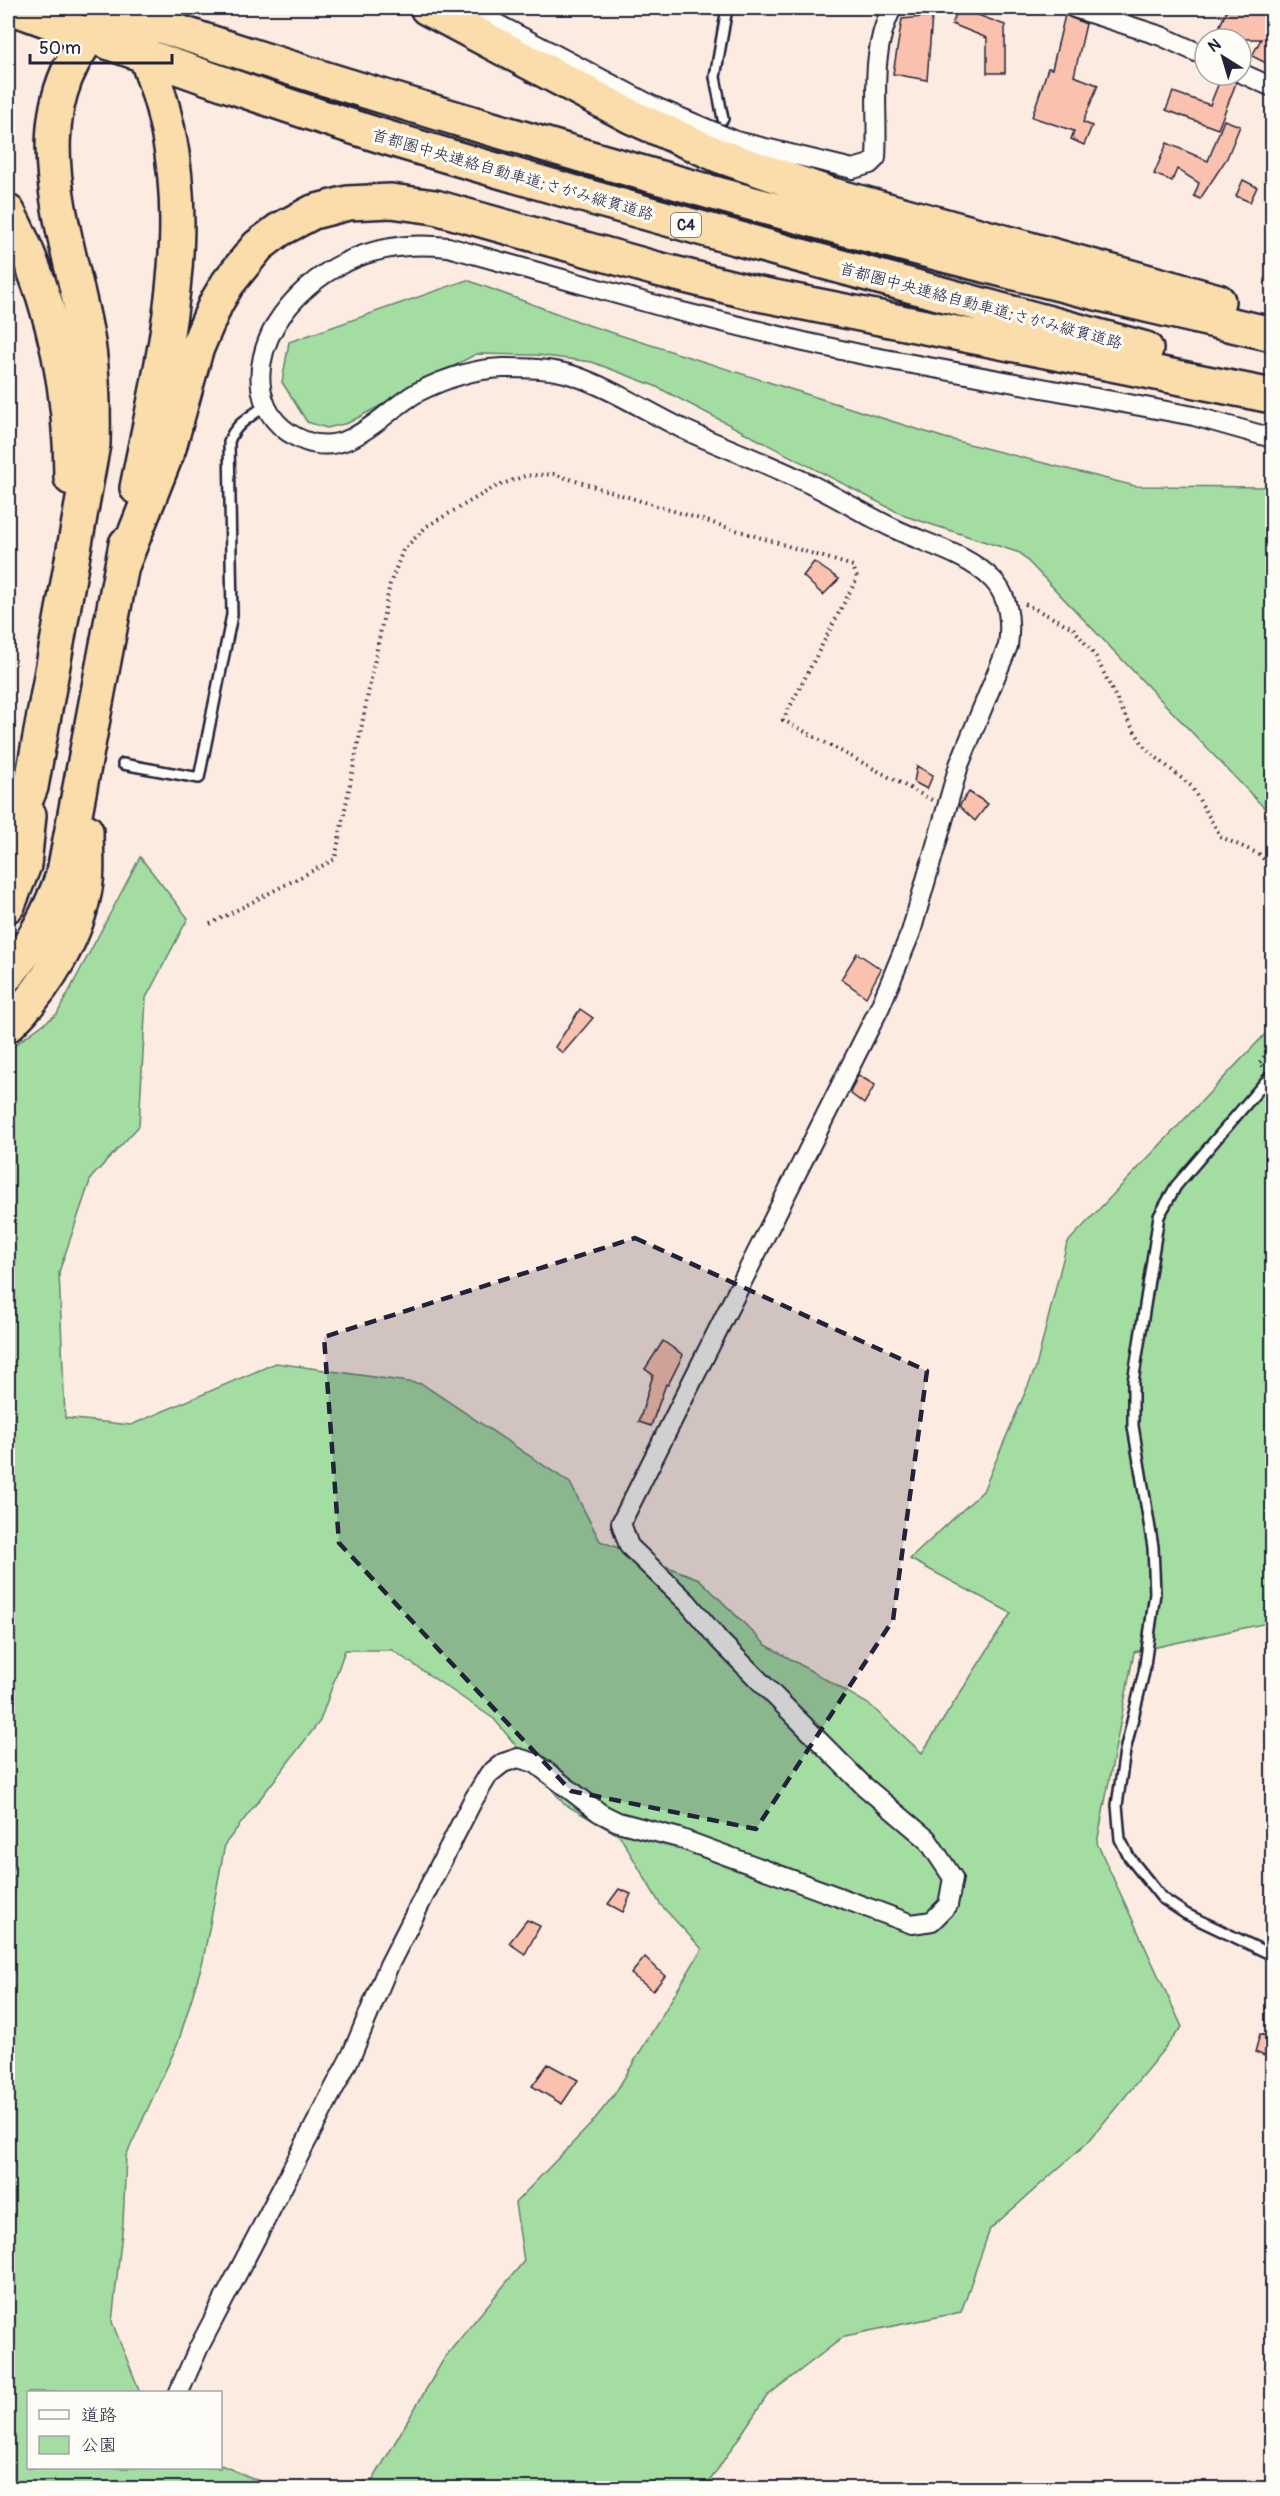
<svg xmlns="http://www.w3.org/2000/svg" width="1280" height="2496" viewBox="0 0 1280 2496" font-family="Pangolin,'Klee One',sans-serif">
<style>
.green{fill:#a4dda2;stroke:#63806e;stroke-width:1.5}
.building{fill:#fac2ae;stroke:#22223b;stroke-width:1.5}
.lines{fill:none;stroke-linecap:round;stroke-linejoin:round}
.lane-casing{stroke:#22223b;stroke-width:14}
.street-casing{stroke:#22223b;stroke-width:22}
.highway-casing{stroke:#22223b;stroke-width:38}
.path{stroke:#22223b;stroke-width:4;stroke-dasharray:1.5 4.5;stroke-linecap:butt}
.lane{stroke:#fdfcf7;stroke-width:9}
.street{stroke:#fdfcf7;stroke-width:18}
.highway{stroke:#faddab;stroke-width:33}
.marked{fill:#22223b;fill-opacity:0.2;stroke:#22223b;stroke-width:4.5;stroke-dasharray:12 8;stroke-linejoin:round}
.labels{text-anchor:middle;stroke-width:6;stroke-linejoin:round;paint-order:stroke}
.shield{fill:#fdfcf7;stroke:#646373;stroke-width:1.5}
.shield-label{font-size:15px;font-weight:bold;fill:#22223b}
.street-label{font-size:16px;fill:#22223b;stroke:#fdfcf7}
</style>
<rect width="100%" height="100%" fill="#fcebe1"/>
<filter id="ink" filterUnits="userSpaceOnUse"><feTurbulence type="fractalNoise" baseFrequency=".0167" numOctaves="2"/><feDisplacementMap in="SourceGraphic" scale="12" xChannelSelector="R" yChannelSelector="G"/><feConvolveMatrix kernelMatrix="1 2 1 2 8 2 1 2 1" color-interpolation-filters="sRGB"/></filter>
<g filter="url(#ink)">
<!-- green -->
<path class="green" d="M8,225L16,260L8,392Z
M467,280L588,325L945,438L1135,486L1272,487V816L1020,553L905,516L655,386L592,362L537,355L476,354L348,423L327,428L307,422L282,382L289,342Z
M140,857L188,918L146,998L139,1126L91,1178L59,1272L65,1418L131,1425L276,1363L422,1384L570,1483L600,1541L699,1579L766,1645L870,1705L922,1753L1011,1613L910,1559L983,1491L1036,1367L1067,1243L1272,1027V1622L1134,1652L1097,1843L1182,2027L1088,2142L990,2229L961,2312L845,2336L767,2396L705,2488H325L373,2480L445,2357L524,2261L515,2203L590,2125L614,2095L702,1949L660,1904L620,1836L564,1804L494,1719L392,1650H345L320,1721L225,1844L203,1961L178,2043L126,2156L123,2223L112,2322L140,2392H28V2468H220L221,2465L276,2488H8V1050L57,1014Z"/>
<!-- building -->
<path class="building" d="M959,8L1005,25V73H987V38L952,24Z
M1228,8H1251L1272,17V66L1252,56L1261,39H1225L1216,34Z
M1065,15L1086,24L1074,76L1098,85L1083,122L1092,126L1084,145L1071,139L1074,131L1032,117L1048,68L1052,69Z
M932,16L927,80L893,74L902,19Z
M1222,75H1230L1236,83L1218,129L1166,110L1173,92L1210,105Z
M1224,120L1240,126L1227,158L1200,199L1194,196L1199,183L1177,169L1172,181L1154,174L1167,143L1208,161Z
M1243,180L1257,187L1250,202L1236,196Z
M814,562L839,579L823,595L803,576Z
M917,766L933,775L927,789L914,782Z
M969,792L988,804L975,821L959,806Z
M857,953L881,969L866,997L841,979Z
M580,1009L593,1018L563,1053L555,1047Z
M858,1075L875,1085L864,1104L850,1093Z
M663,1341L683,1355L668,1385L666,1384L651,1426L639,1422L653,1375L645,1369Z
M619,1889L631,1894L623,1912L608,1904Z
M527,1920L540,1926L525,1954L509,1943Z
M645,1957L665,1976L653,1991L631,1974Z
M1260,2034L1272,2038V2059L1255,2052Z
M548,2064L578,2080L562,2104L532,2086Z"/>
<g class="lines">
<defs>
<path id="lane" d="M723,119L715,77L727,8
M123,764L199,778L232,615L229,442C234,425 251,416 265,406
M1272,1074L1176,1186L1159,1216L1133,1382V1426L1153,1547L1155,1593L1144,1672L1125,1751L1117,1805L1120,1839L1129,1857L1162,1898L1186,1914L1272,1955"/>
<path id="street" d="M467,8L653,106L736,141L853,169L870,164L876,158C879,105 868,56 892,8
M1074,8L1161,36L1205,56
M1241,73L1272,87
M179,2392L198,2349L352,2054L389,1965L472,1802L489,1774L503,1763L518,1758L535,1763L600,1813L618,1822L679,1838L912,1924L932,1921L948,1905L953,1878L927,1839L864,1786L720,1641L688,1603L629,1546L621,1523L880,1007L911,932L959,765L1008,646C1011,623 1010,598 993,580C968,554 926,544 895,529C863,514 833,494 801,480C762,461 722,447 683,429C646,411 611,388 572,375C550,368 525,368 502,368C474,369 444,379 418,392C383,411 351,458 305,441C253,421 251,367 276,324C292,298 319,274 346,262C379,246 412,243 448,247L674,310L804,342L869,356L1194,416L1272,438"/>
<path id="highway" d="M13,8C141,54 270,102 401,142C648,216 897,282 1146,349
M108,8C246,56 386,98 526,139C773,212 1021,278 1272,334
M427,8L632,117L720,156L833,195L1218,301
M8,212C51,294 71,384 71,478
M137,488C167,336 208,194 140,44
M122,566L169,448L196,350L216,303L228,283L258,246L279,230L313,212L348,203L391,201L435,207L657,269L754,293L1272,396
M8,844L31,787L93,444C94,403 93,361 84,321C63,219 17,105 105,20
M8,905L24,865L29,815
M8,974C34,943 51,910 64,872L126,544
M8,1025C46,988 79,935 86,882C88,865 86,847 86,831"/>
</defs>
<!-- lane casing -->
<use href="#lane" class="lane-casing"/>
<!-- street casing -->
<use href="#street" class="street-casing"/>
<!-- highway casing -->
<use href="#highway" class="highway-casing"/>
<!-- path -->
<path class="path" d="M1025,604L1073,628L1096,657L1126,718L1146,749L1191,786L1221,837L1259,854L1272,868
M210,924L335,859L390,584L403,550L427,526L497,486L525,476L553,474L853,566L857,578L783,720L932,800
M1263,1066L1259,1063L1272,1047"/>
<!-- lane -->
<use href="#lane" class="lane"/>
<!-- street -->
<use href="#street" class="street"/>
<!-- highway -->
<use href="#highway" class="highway"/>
</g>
</g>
<!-- marked area -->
<path class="marked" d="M635,1238L927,1371L893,1620L756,1829L571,1791L339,1543L324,1337Z"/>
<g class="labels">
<!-- shield labels -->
<rect class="shield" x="671" y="213" width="30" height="24" rx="4.5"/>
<g class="shield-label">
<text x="686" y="230">C4</text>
</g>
<!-- street labels -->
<g class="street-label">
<text transform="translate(513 174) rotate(16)" y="6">首都圏中央連絡自動車道;さがみ縦貫道路</text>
<text transform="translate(981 305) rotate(15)" y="6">首都圏中央連絡自動車道;さがみ縦貫道路</text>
</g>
</g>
<!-- margin -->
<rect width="1280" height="2496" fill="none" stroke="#fdfcf7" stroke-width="30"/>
<rect x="15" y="15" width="1250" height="2466" fill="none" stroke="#22223b" stroke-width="2" filter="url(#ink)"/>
<!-- legend -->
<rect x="27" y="2391" width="195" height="78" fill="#fdfcf7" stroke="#a5a5ac" stroke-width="1.5"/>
<rect x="39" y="2410" width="30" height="9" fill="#fdfcf7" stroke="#a5a5ac" stroke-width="1.5"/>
<text x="81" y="2421" font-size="18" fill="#22223b">道路</text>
<rect x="39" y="2436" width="30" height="18" fill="#a4dda2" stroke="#a5a5ac" stroke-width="1.5"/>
<text x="81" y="2451" font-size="18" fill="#22223b">公園</text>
<!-- north arrow -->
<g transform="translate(1223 57) rotate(323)"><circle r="28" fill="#fdfcf7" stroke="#a5a5ac" stroke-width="1.5"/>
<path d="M0-4.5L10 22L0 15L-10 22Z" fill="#22223b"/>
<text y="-9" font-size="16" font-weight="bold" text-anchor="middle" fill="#22223b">N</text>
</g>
<!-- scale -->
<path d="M30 54v9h142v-9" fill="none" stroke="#22223b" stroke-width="3"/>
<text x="39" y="54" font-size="18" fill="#22223b" stroke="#fdfcf7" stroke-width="4.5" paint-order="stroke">50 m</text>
</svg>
